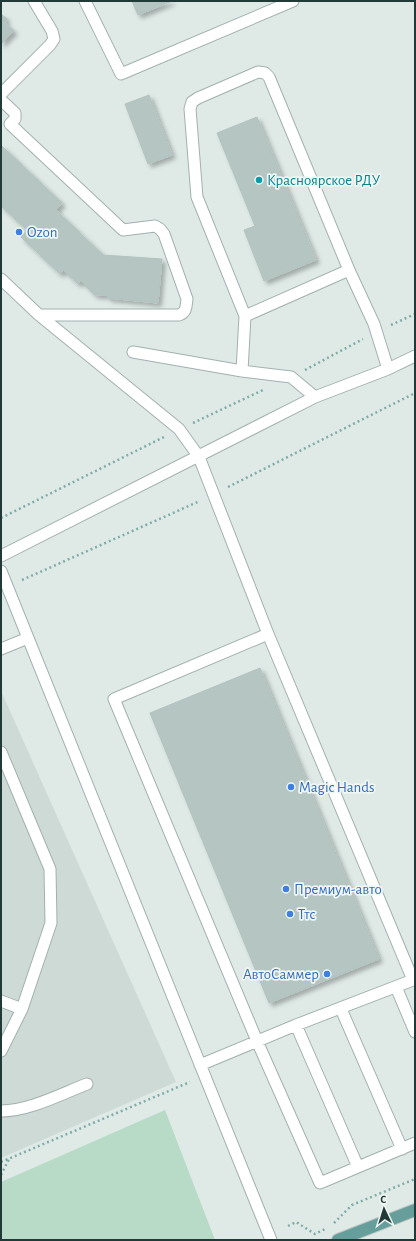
<svg xmlns="http://www.w3.org/2000/svg" width="416" height="1241" viewBox="0 0 416 1241" font-family="'Alegreya Sans',sans-serif">
<style>
.built{fill:#cedad6}
.green{fill:#b8dbc8}
.building{fill:#b5c5c1;stroke:#b2c3bf;filter:url(#shadow)}
.lines{fill:none;stroke-linecap:round;stroke-linejoin:round}
.lane-casing{stroke:#a2b1af;stroke-width:13}
.primary-casing{stroke:#bcc4c3;stroke-width:14}
.path{stroke:#81ada7;stroke-width:2.5;stroke-dasharray:2 3;stroke-linecap:butt}
.lane{stroke:#fff;stroke-width:11}
.primary{stroke:#659e9a;stroke-width:12}
.culture-dot{fill:#0f9aa8;stroke:#eff7f4;stroke-width:1.5}
.shop-dot{fill:#3f7fe0;stroke:#eff7f4;stroke-width:1.5}
.labels{text-anchor:middle;stroke-width:3.5;stroke-linejoin:round;paint-order:stroke}
.culture-label{font-size:15px;fill:#0d838f;stroke:#eff7f4;text-anchor:start}
.shop-label{font-size:15px;fill:#366cbe;stroke:#eff7f4;text-anchor:start}
</style>
<defs>
<filter id="shadow"><feDropShadow dx="3.5" dy="3.5" stdDeviation="2" flood-color="#0004"/></filter>
</defs>
<rect width="100%" height="100%" fill="#dfeae7"/>
<!-- built -->
<path class="built" d="M1,691L176,1082L1,1158Z"/>
<!-- green -->
<path class="green" d="M165,1110L215,1240H1V1182Z"/>
<!-- building -->
<path class="building" d="M132,1H172L138,15Z
M1,14L7,19L4,22L14,31L1,44Z
M149,95L172,155L148,164L125,104Z
M257,117L316,260L264,281L244,230L255,226L217,133Z
M2,146L62,203L56,210L103,255L162,259L158,303L108,298L107,295H95L81,281L78,284L63,270L60,274L21,237L27,230L1,206V148Z
M260,668L379,959L269,1003L150,713Z"/>
<g class="lines">
<defs>
<path id="lane" d="M85,1L121,74L293,1
M1,94L50,45L54,39L52,31L34,1
M1,100L15,113V119L10,124L123,230L155,226L160,229L164,234L187,299C186,306 187,312 179,315H39
M349,270L245,316L197,197L190,109L192,102L198,98L258,72L265,73L269,77L349,270L374,324L388,369
M1,279L39,315L179,429L199,457L268,634L413,980L415,979
M133,352L242,371L291,377L315,397
M242,371L245,316
M1,556L315,397L388,369L415,356
M1,571L271,1240
M268,634L114,699L257,1041L320,1183L415,1143
M1,649L28,638
M1,752L50,869L51,923L22,1009L1,1051
M396,987L415,1032
M1,1001L22,1009
M341,1009L402,1149
M296,1025L358,1167
M200,1065L296,1025L413,980
M1,1111C29,1111 61,1094 87,1084"/>
<path id="primary" d="M338,1240L415,1210"/>
</defs>
<!-- lane casing -->
<use href="#lane" class="lane-casing"/>
<!-- primary casing -->
<use href="#primary" class="primary-casing"/>
<!-- path -->
<path class="path" d="M391,325L415,314
M305,370L363,339
M193,423L263,390
M228,487L415,393
M1,518L164,437
M22,580L200,501
M1,1162L190,1082
M1,1175L9,1159
M334,1223L352,1205L415,1179
M288,1226L296,1222L315,1234L327,1228"/>
<!-- lane -->
<use href="#lane" class="lane"/>
<!-- primary -->
<use href="#primary" class="primary"/>
</g>
<!-- markers -->
<circle class="culture-dot" cx="259" cy="180" r="4"/>
<g class="shop-dot">
<circle cx="19" cy="232" r="4"/>
<circle cx="291" cy="787" r="4"/>
<circle cx="286" cy="889" r="4"/>
<circle cx="290" cy="914" r="4"/>
<circle cx="327" cy="974" r="4"/>
</g>
<g class="labels">
<!-- culture labels -->
<g class="culture-label">
<text x="267" y="185">Красноярское РДУ</text>
</g>
<!-- shop labels -->
<g class="shop-label">
<text x="27" y="237">Ozon</text>
<text x="299" y="792">Magic Hands</text>
<text x="294" y="894">Премиум-авто</text>
<text x="298" y="919">Ттс</text>
<text x="319" y="979" text-anchor="end">АвтоСаммер</text>
</g>
</g>
<!-- border -->
<rect width="416" height="1241" fill="none" stroke="#213937" stroke-width="4"/>
<!-- north arrow -->
<g transform="translate(384 1209) rotate(356)" stroke="#eff7f4" stroke-width="3" paint-order="stroke">
<path d="M0-3L7 15L0 10L-7 15Z" fill="#213937"/>
<text y="-6" font-size="11" font-weight="bold" text-anchor="middle" fill="#213937">С</text>
</g>
</svg>
